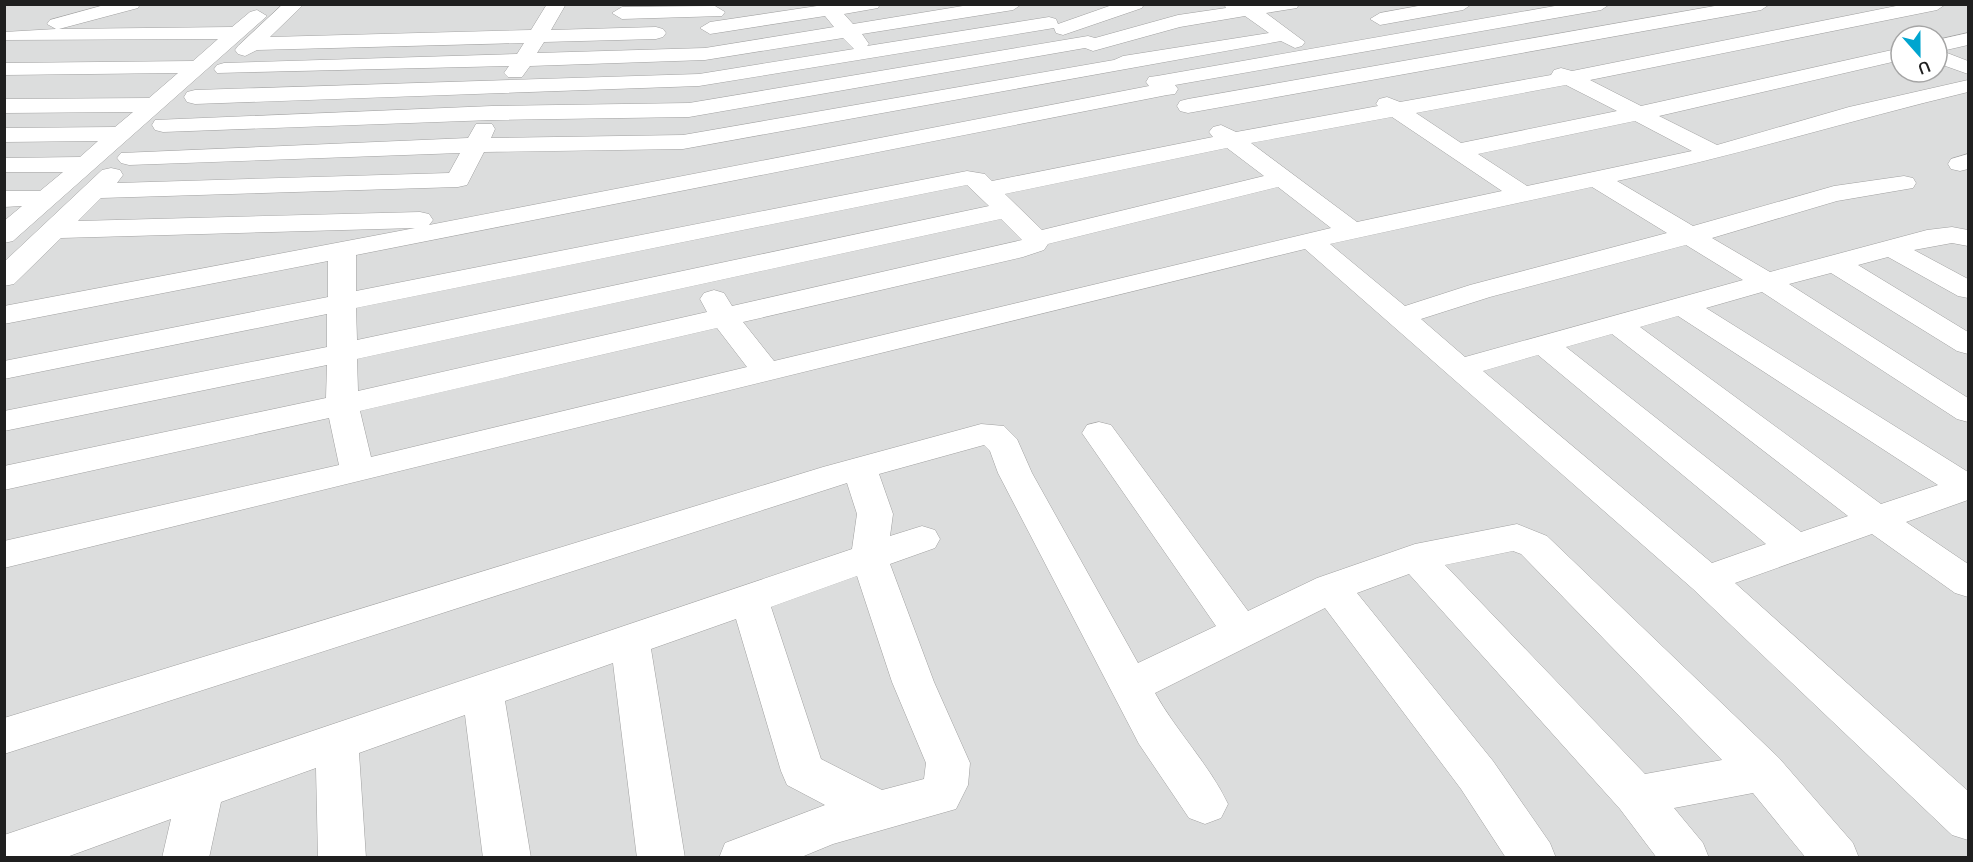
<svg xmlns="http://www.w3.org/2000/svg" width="1973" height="862" viewBox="0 0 1973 862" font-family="Mulish,sans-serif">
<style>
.residential{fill:#dcdddd;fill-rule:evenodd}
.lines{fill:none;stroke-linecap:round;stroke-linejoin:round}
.street-casing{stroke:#a0a0a0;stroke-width:1}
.street{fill:#fff;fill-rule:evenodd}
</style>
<rect width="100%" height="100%" fill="#e5e6f1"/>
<!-- residential -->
<path class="residential" d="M5,5H1968V857H5ZM1901,36H1937V72H1901Z"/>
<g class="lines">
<defs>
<path id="street" d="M108,4H140L138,8L59,29L232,27L250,12L257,10L267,16L13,241L4,243V221L22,206L4,207V191H40L63,172H4V158L80,157L98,141L4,142V128L115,127L133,112L4,113V99L149,98L178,73L4,75V63L193,61L218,39L4,40V32L56,29L47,24L50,20Z
M283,4H304L270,37L531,30L547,4H566L551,30L656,27L663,29L666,33L663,37L656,39L544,42L537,53L705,48L834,27L825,16L710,34L700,28L710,22L817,6L816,4H880L878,8L844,14L853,24L975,4H1022L1013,10L862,34L869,44L867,46L1049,17L1056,19L1058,24L1115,4H1144L1142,8L1063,35L1056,33L1054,28L699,86L195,104L187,102L184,97L187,92L195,90L699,74L854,49L843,38L705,60L530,66L522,77H508L504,73L509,66L217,73L214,69L217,65L224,63L517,54L524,43L257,50L245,56L238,54L235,50L238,46Z
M1224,4H1299L1297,8L1266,13L1305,42L1302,46L1295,48L1281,41L683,149L484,152L467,185L458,187L101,198L78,221L420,212L429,214L433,220L429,225L1149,86L1146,82L1149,77L1157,76L1566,4H1610L1601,10L1175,85L1178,89L1175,94L1167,95L356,255V291L967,171L985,174L992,181L1213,137L1209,132L1213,127L1221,125L1236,132L1378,106L1376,104L1379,99L1387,97L1400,102L1551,75L1554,70L1561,68L1572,71L1906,4H1946L1937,10L1590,80L1641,106L1901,48V60L1659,116L1717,145L1849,107L1968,80V92C1851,120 1736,156 1617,181L1693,226L1834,186L1904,176L1913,178L1916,183L1913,188L1837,201L1712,238L1770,272L1927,230L1952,227L1968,230V246L1952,243L1914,250L1968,279V298L1958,296L1888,257L1858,265L1968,332V354L1957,351L1831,273L1789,284L1968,398V422L1957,419L1762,292L1706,308L1968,472V500L1906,522L1968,564V597L1955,593L1872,534L1735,583L1968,791V840L1952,835L1693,589L1305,249L4,568V541L339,465L329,418L4,490V466L326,398L327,365L4,431V411L327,347V314L4,379V361L328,297V261L4,324V306L415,228L61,238L14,284L4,286V262L102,170L111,168L120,170L123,175L117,183L449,173L460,153L129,165L121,163L117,158L121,153L468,138L476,124H492L495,129L491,138L683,135L1114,60L1123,56L1269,33L1245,16L1180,27L1093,51L1085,48L689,117L492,120L163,132L155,130L152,125L155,120L492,106L689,103L1088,36L1095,38L1178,15L1226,8ZM1566,85L1617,111L1461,143L1416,113ZM1392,117L1502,191L1357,222L1251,143ZM1635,121L1692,151L1527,186L1478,154ZM1227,148L1264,176L1042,230L1005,194ZM967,185L989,206L357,340L356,308ZM1278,187L1331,228L774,361L743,322L1023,257L1044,250L1048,244ZM1592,187L1667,233L1470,285L1405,306L1330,244ZM1001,219L1022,240L732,306L724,293L714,290L704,293L700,299L707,312L358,391L357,359ZM1686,245L1743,280L1465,357L1421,319L1490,297ZM1678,316L1938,485L1881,504L1640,327ZM717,328L747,367L371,457L360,411ZM1612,334L1848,516L1801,532L1566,347ZM1538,355L1766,544L1712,563L1483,371Z
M1429,4H1472L1463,10L1380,25L1370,19L1380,13Z
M1726,4H1770L1761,10L1188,113L1180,111L1177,106L1180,101L1188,99Z
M715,6L725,12L722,16L622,19L612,13L622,7Z
M1968,33V45L1942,51L1968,61V74L1937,63V40Z
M1968,154V169L1960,171L1951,169L1948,164L1951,159Z
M1099,422L1111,425L1248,611L1317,578L1415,544L1517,524L1547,536L1779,758L1853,843L1859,858H1806L1753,793L1674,808L1703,843L1709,858H1657L1620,809L1409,574L1357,593L1493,761L1550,843L1556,858H1506L1461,789L1325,608L1155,693C1176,731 1209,764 1228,804L1221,818L1205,824L1189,818L1139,744L998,473L990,451L984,445L879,474L893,514L890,536L922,526L935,530L940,539L935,548L890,564L934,682L970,763L968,785L956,809L833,844L799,858H719L725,843L825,805L787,785L781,771L736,619L651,649L685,858H637L613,663L505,701L531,858H483L465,715L359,753L366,858H318L316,768L221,802L209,858H162L171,819L64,858H4V835L852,549L857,514L847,483L4,754V718L823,467L981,424L1004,426L1017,439L1032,473L1138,663L1216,626L1082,433L1087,425ZM1513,551L1521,554L1722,760L1645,774L1445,565ZM857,576L892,682L926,763L924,779L882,790L821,759L771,607Z"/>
</defs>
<!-- street casing -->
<use href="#street" class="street-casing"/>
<!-- street -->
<use href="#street" class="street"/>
</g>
<!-- border -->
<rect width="1973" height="862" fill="none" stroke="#1f1f1f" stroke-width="12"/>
<!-- north arrow -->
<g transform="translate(1919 54) rotate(159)"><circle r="28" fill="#ffffff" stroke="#a5a5a5" stroke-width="1.5"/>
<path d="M0-4.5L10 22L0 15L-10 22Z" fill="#00a5cf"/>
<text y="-9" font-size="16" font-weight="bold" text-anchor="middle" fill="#1f1f1f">U</text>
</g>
</svg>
